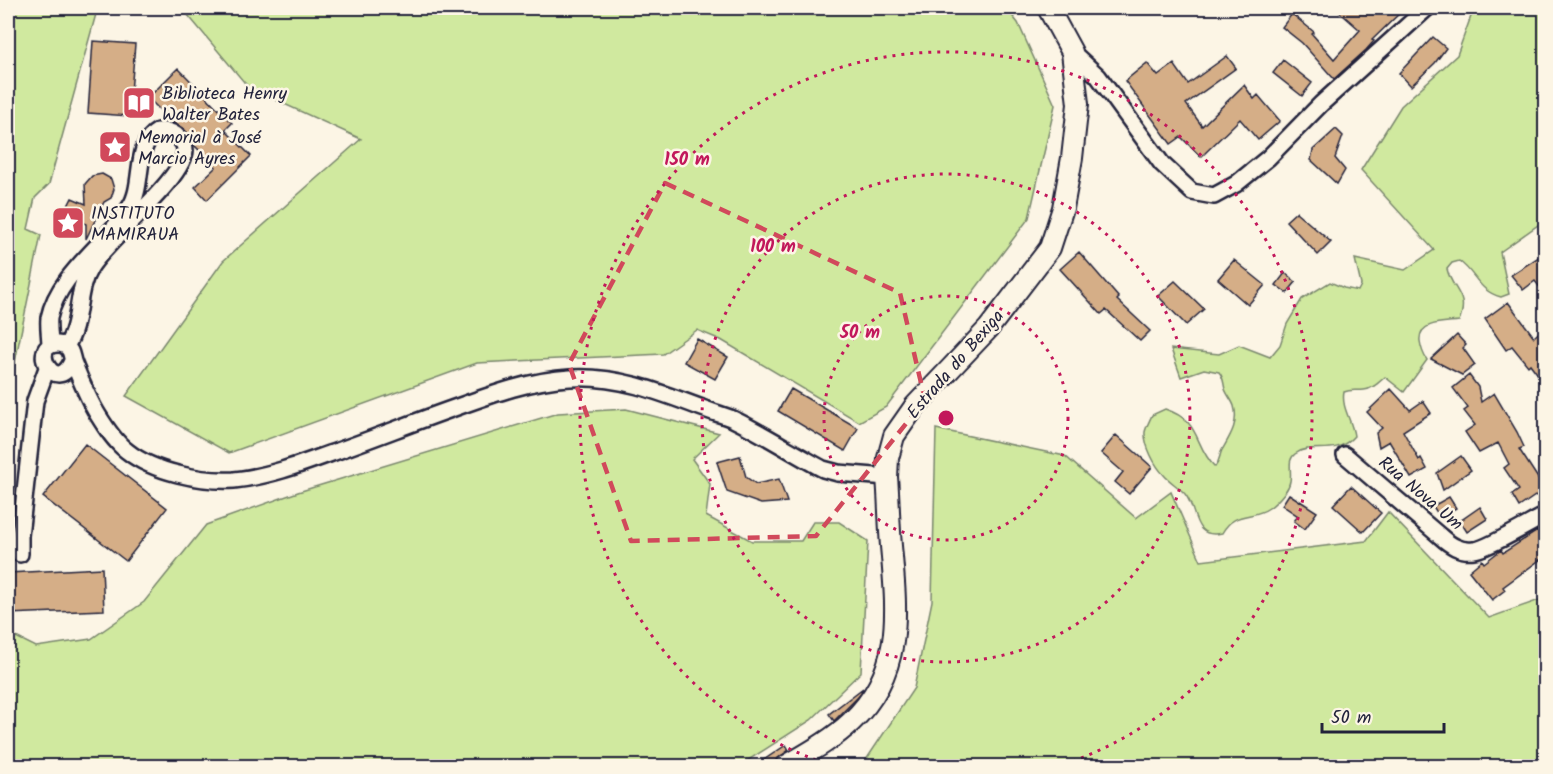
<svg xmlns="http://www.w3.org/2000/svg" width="1553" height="774" viewBox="0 0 1553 774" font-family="Kalam,sans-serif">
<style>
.green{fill:#d0e99f;stroke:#79866d;stroke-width:1.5}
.building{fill:#d5ae87;stroke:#22223b;stroke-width:1.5}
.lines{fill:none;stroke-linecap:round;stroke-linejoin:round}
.minor-casing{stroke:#22223b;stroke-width:20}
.tertiary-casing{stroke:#22223b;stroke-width:24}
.minor{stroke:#fcf5e5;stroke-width:15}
.tertiary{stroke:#fcf5e5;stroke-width:20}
.marked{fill:none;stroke:#d1495b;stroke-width:4.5;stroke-dasharray:12 8;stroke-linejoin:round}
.ring{fill:none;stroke:#c2185b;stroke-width:3;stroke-dasharray:3 6}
.labels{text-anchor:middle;stroke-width:5;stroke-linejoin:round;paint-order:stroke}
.poi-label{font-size:18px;fill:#22223b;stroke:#fcf5e5;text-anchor:start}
.street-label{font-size:18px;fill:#22223b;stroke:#fcf5e5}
.centre{fill:#c2185b;stroke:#fcf5e5;stroke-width:3}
.ring-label{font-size:18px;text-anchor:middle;font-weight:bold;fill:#c2185b;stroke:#fcf5e5;stroke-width:5;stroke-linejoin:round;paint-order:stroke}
</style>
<rect width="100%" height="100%" fill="#fcf5e5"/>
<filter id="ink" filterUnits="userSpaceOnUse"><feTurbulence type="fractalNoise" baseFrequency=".0167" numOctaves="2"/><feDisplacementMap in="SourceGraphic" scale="12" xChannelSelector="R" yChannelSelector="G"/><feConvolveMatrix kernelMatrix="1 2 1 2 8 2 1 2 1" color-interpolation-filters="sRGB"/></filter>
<g filter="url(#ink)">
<!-- green -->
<path class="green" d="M8,8H94L96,14L49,184L35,198L28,229L41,235L8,396Z
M182,8H1006L1018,23L1055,105L1029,218L886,407L859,422L721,340L697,330L663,354L477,363L229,453L126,396L223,261L361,139L249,88Z
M1474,8H1545V220L1500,252L1509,294L1501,297C1478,291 1476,273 1459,261L1452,263L1447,269C1452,291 1470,295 1459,321C1445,323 1418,321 1420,341C1421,348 1423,354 1427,360L1404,392L1385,377C1379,382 1373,389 1364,390C1356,391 1351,389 1344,392C1341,408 1352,420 1354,436C1335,458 1313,441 1295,454C1284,462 1297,477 1285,492C1281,497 1275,504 1269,508C1252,520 1235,510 1222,533C1191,540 1198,509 1185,494C1179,487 1170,482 1164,475C1155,466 1144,445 1145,432C1146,427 1150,420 1152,415L1165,409C1202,421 1193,445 1215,467C1220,461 1219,456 1222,450C1230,436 1239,423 1234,406C1232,400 1227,395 1225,389C1223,382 1224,378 1219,372L1204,369L1181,377L1171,349L1219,354L1239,345L1270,357L1280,345L1287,324L1302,299L1330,282L1344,288L1358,291L1361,285L1355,259L1405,270L1434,250L1361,170L1401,106L1457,55Z
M626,409L719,433L692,459L710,484L706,516L752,541H801L813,522H839L868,541L861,672L811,720L739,766H8V633L36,647L91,639L144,602L206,525L298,492L558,413Z
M936,429L1065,456L1136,518L1171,492L1201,561L1366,541L1388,512L1489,618L1545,598V766H862L914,688L932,601Z"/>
<!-- building -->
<path class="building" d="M1335,8H1405L1372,40L1374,41L1366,50L1334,79L1302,43L1282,27L1292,14L1314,32L1312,34L1334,59L1360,30Z
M1433,37L1446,48L1435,63L1411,86L1399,73Z
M93,41L135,44L129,116L88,113Z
M1227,56L1236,68L1186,104L1202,126L1244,85L1254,99L1258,95L1280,121L1258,140L1240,119L1201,157L1181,137L1171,144L1125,81L1147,63L1158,76L1174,64L1188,84Z
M1283,60L1312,83L1302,96L1273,73Z
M178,68L232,123L225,130L251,156L207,200L195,187L216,167L194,145L191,137L184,129L172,122L148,98Z
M1336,129L1343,136L1335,158L1345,170L1337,184L1311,160L1313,150Z
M102,174L111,179L114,189L111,198L104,202L86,239V224L64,214L72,198L86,204L85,184L92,176Z
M1296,212L1331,242L1318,255L1286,221Z
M1079,252L1119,298L1117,300L1150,331L1140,341L1106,310L1101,314L1060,269Z
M1545,253V294L1535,281L1523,290L1511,275Z
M1234,260L1265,285L1248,305L1218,279Z
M1285,273L1296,282L1287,293L1276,285Z
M1175,281L1204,309L1186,325L1158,296Z
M1508,302L1534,337L1545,327V384L1530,364L1528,366L1512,346L1506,350L1485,319Z
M1457,335L1466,345L1463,348L1475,365L1462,375L1431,359Z
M697,339L728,357L715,379L684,362Z
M1469,375L1478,387L1481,402L1494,393L1517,432L1524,447L1519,449L1545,489L1519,507L1512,495L1519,490L1504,468L1509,464L1498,443L1479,453L1465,432L1475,425L1464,411L1468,408L1453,388Z
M791,389L858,428L845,451L778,411Z
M1391,389L1410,410L1423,401L1431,413L1403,431L1419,460L1421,458L1427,469L1411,478L1389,441L1379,447L1376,433L1382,428L1367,412Z
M1116,435L1152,467L1129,494L1115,482L1123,472L1101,453Z
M85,444L167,508L126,561L43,497Z
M740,456L746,477L756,484L779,479L787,502L761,504L727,492L717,462Z
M1461,456L1471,470L1443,490L1437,473Z
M1351,486L1381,513L1363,532L1333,505Z
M1289,494L1317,512L1305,529L1294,521L1298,516L1282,505Z
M1449,497L1456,508L1440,518L1433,506Z
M1480,507L1487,519L1467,532L1460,521Z
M1545,526V556L1503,587L1505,590L1492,600L1469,571L1482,560L1484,563L1501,550L1503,553Z
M102,568L104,610L8,614V573Z
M863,688L859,696L834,721L829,714Z
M786,745L789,750L776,760L774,766H755Z"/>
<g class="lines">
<defs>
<path id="minor" d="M1072,52L1098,76L1162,164L1192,192L1214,196L1236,184L1268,158L1321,104L1427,8
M50,346C50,337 48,327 49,318C58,274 107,243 130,207C145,185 133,145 158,131C166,130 174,132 179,138C183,142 185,145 185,150C185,178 107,239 90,268C75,292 82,323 66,346
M72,361C56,398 27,344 58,344C63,344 68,347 70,351C72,355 72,360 74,364C81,381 88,399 98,415C106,428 115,442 127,451C153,472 202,482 234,480C266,477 299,465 329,454C372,439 414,422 457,407C493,394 532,380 570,378C616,375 660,392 702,408C712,412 723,415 733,419C764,434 793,453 823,469L838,473L887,477
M1345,455L1440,536C1450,545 1460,552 1474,550C1485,550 1532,522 1546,515
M20,554V536L35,401L47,368"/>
<path id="tertiary" d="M786,766C808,753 832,740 851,722C904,672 897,613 891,546C889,523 889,500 887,477L888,458L894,436L915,406L988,329L1050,248L1063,208L1072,158L1078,104L1072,52L1048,8"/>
</defs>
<!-- minor casing -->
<use href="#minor" class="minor-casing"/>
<!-- tertiary casing -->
<use href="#tertiary" class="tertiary-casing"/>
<!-- minor -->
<use href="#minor" class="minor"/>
<!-- tertiary -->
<use href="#tertiary" class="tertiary"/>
</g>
</g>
<!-- marked area -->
<path class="marked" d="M665,183L900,293L925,400L816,536L631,541L569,364Z"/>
<!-- distance rings -->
<g class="ring">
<circle cx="946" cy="418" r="122"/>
<circle cx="946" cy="418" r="244"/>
<path d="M833 766A366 366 0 1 1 1059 766"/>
</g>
<!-- icons -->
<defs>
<symbol id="library-square" viewBox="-11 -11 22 22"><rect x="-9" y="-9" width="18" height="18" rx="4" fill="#d1495b" stroke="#fcf5e5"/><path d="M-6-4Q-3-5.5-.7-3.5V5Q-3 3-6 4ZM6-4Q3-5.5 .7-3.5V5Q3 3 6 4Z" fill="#fff"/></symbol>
<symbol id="sight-square" viewBox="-11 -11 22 22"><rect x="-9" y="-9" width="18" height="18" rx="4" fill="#d1495b" stroke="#fcf5e5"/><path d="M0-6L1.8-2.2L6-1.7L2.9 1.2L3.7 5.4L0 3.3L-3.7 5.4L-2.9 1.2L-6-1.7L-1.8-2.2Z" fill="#fff"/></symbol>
</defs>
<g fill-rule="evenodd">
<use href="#library-square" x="120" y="84" width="38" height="38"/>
<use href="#sight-square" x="96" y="128" width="38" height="38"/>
<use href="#sight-square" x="49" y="204" width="38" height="38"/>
</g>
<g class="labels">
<!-- poi labels -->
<g class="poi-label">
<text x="162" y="99">Biblioteca Henry<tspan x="162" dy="21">Walter Bates</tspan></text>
<text x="138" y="143">Memorial à José<tspan x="138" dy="21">Marcio Ayres</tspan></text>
<text x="91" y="219">INSTITUTO<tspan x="91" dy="21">MAMIRAUA</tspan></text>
</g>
<!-- street labels -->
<g class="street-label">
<text transform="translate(955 364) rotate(-49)" y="6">Estrada do Bexiga</text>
<text transform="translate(1421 493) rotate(40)" y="6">Rua Nova Um</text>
</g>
</g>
<circle cx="946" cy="418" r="9" class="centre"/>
<g class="ring-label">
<text x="687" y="165">150 m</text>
<text x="773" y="252">100 m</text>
<text x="860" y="338">50 m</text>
</g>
<!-- margin -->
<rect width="1553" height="774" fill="none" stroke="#fcf5e5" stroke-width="30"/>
<rect x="15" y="15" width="1523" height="744" fill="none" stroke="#22223b" stroke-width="2" filter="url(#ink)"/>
<!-- scale -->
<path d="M1322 723v9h122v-9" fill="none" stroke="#22223b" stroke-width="3"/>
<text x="1331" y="723" font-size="18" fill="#22223b" stroke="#fcf5e5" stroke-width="4.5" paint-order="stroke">50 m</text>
</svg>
